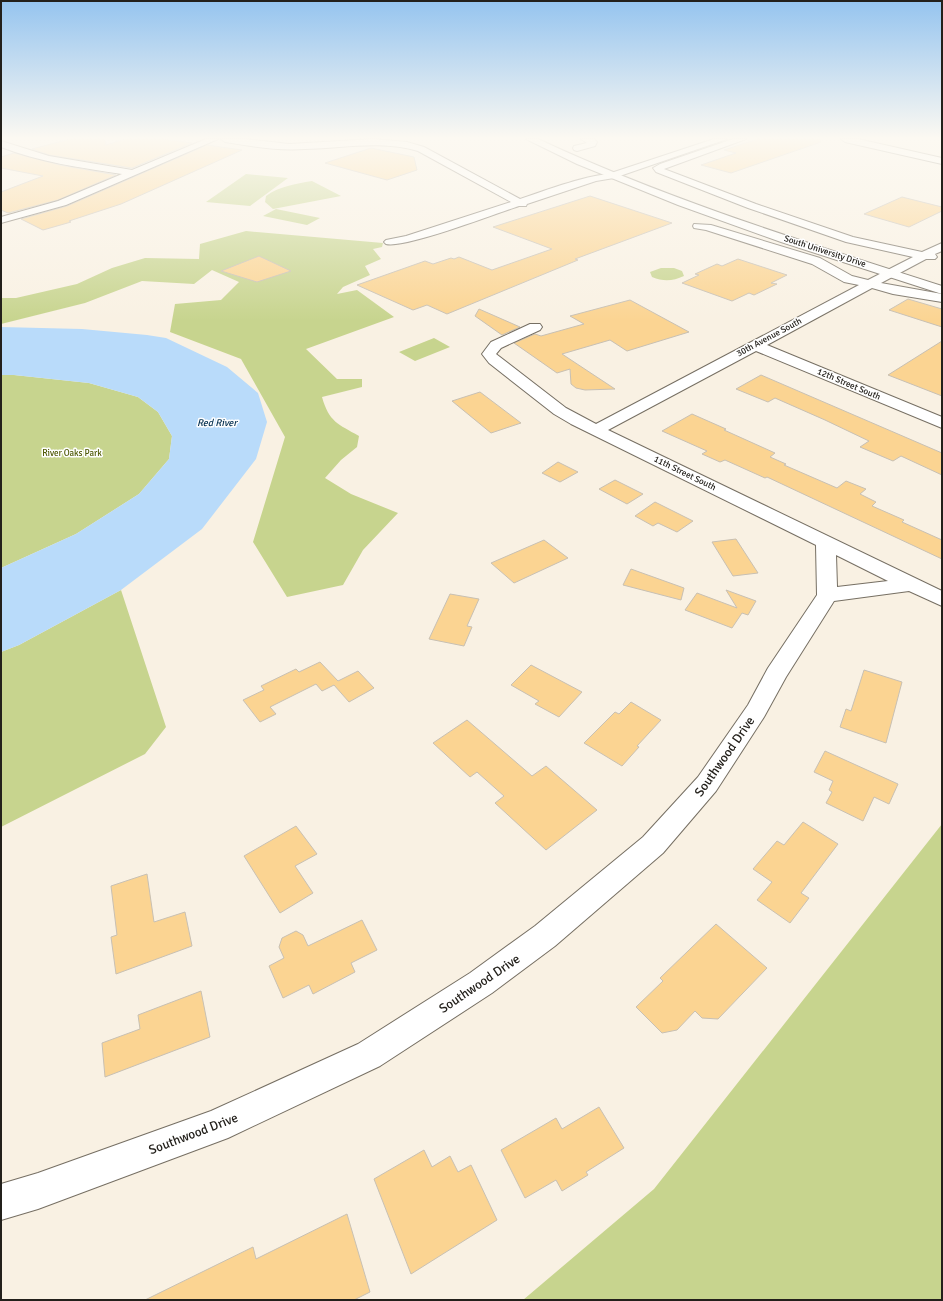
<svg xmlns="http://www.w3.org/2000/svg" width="943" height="1301" viewBox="0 0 943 1301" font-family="Signika,sans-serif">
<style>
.green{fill:#c7d48e}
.water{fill:#b9dbfa}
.building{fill:#fbd492;stroke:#c8c0b3}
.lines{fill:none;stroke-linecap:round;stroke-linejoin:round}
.street-casing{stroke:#766f63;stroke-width:2}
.secondary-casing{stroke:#766f63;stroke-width:2}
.primary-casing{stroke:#766f63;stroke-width:2}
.street{fill:#fff;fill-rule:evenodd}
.secondary{fill:#fff;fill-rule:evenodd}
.primary{fill:#fff;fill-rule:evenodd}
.labels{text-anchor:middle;stroke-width:3;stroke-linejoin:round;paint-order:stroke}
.far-street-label{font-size:9px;fill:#23201b;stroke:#fff}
.far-park-label{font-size:9px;fill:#4e5804;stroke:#fff}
.far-water-label{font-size:10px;font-style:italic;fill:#002d4d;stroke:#fff}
.near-street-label{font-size:13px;fill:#23201b;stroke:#fff}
</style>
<rect width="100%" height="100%" fill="#f9f1e3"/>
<!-- green -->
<path class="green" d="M246,174L288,178L250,206L206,202Z
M312,181L341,196L273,209L265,202L266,196C280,186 295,184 312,181Z
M276,209L320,218L307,225L263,216Z
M246,231L383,243L382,247L373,249L381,259L365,266L370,275L343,287L337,294L357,290L394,317L306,349L337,379H362V387L322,397C329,422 338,424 359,436L357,447L341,460L325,478L351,494L398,513L363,550L343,585L287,597L253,542L285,437L241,359L170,332L175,304L221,300L239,282L212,270L194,284L142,281L85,303L1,324V298H16L77,284L112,268L145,258L199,259L200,244Z
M661,268H674L682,271L684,276C673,281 664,282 652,277L650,272Z
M434,338L450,347L415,361L399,352Z
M1,375H14L89,383L138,397L158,412L172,436L169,459L139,494L76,534L1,568Z
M121,590L166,727L145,754L1,827V652L19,645Z
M942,824V1300H523L654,1189Z"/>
<!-- water -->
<path class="water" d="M1,327L82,329L147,335L166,338L227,367L258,393L267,422L256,459L202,529L121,590L19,645L1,652V568L76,534L139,494L169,459L172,436L158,412L138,397L89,383L14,375H1Z"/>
<!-- building -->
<path class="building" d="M70,139H105L106,145L125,139H162L192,143L132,168L49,155L32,149Z
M758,139H820L821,142L731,173L701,165L736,153L724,150Z
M207,145L242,150L121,204L69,221L71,222L43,230L21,219L67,206Z
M371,148L414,157L417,170L387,180L325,163Z
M14,153L60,165L116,175L58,200L8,213L1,210V192L43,176L1,168V157Z
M590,196L672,223L575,259L578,260L447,314L427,305L413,310L357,285L425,261L433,264L451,258L454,259L459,257L492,270L552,249L493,227Z
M902,197L942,207V211L909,227L864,214Z
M259,256L291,271L257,282L221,271Z
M738,259L787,275L771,283L777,284L754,295L749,293L732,301L682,283L699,275L695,274L717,264L722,266Z
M908,299L942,309V327L889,310Z
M630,300L689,332L627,351L610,340L562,354L615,389L585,390L576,388L571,384L570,369L557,373L514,343L535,334L541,336L584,324L570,316Z
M479,309L520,327L502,335L475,316Z
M942,341V396L888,375Z
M761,375L942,453V475L901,456L893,461L860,447L869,441L825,420L775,398L768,402L736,389Z
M480,392L521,423L491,433L452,401Z
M692,414L726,429L724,430L775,453L770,457L786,464L784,465L837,488L846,481L866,489L860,494L876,502L872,506L904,520L902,522L942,540V559L767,477L765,478L725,460L720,462L702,454L707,451L662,431Z
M558,462L578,472L560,482L542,473Z
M615,480L643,494L627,504L599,489Z
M655,502L693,521L677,532L658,523L653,526L635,516Z
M736,539L758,573L733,576L712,542Z
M544,540L568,558L514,583L491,563Z
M631,569L684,588L681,600L623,585Z
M726,590L756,601L748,615L742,613L732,628L685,610L697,593L737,608Z
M450,594L479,599L467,626L472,627L464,646L429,639Z
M320,662L338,681L358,671L374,688L349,702L334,685L322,691L316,684L270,707L276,714L260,722L243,700L264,690L261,686L296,669L299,672Z
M531,665L582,692L559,717L535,704L539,701L511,685Z
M864,670L902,682L886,743L840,727L846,709L851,711Z
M631,702L661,720L637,746L639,747L622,766L584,743L615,712L619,714Z
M467,720L532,776L546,766L597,810L546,850L495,803L504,796L477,772L470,777L433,743Z
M825,751L898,784L889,804L874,797L863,821L826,803L832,792L829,790L833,781L814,772Z
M803,822L838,844L801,893L809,898L790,923L757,900L772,882L753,869L777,841L784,845Z
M296,826L317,854L295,866L313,893L280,913L244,856Z
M147,874L154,922L185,912L192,946L116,974L111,937L117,935L111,886Z
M362,920L377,950L351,963L355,972L313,994L309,985L283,998L269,966L284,958L279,947L282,938L296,931L303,935L308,946Z
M716,924L767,968L718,1019L702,1018L695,1011L677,1030L662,1033L636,1007L663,981L660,978Z
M201,991L210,1037L105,1077L102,1043L140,1029L138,1015Z
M599,1107L624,1148L586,1172L588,1175L562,1191L556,1180L525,1198L501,1150L556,1118L562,1129Z
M424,1150L432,1167L450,1156L458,1172L471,1165L497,1220L411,1274L374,1179Z
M347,1214L370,1292L354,1300H145L253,1247L256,1259Z"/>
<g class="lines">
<defs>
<path id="street" d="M206,139H218L66,205L1,223V217L58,201L122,174C81,168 40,162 1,147V141L49,156L132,170Z
M221,139H244L289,144L374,139L407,142L424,147L520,199C535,194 607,167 616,176L614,178L596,181L527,204L526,206H519C495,214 404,249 386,244L384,242L386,240L406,236L511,202L418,151C381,140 343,148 305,149C278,151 251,146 225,142Z
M581,139H594L597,142L595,146L577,151L574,150L573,148L574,146L587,143Z
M733,139H746L664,169L756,204L853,237L922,252L942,243V251L935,254L937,257L935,259H926L881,283L942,294V302L893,294L872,288L767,345L942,417V428L756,351L608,430L942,591V606L909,591L834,601L786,677L764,717L716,791L663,853L555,946L492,993L380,1066L228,1138L38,1209L1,1220V1184L38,1173L211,1111L358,1044L470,973L535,926L643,837L698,777L748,705L768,668L817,595L816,545L571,424L554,414L489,363L482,354L491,342L530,324H540L542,327L540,330L501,348L496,354L566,408L596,424L859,285L844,282L812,264L706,230L694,228L693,226L694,224L711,225L820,258L852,276L868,280L913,257L846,242L748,208L656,172L653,168L660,164ZM836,555L888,581L837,587Z
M841,139H858L942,158V164L845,142Z"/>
<path id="secondary" d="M714,139H727L614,178H608L606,176L608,174Z"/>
<path id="primary" d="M526,139H538C668,200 805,242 942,286V294L781,242L678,205L577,164Z"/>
</defs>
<!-- street casing -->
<use href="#street" class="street-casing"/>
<!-- secondary casing -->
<use href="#secondary" class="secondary-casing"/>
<!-- primary casing -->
<use href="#primary" class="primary-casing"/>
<!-- street -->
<use href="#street" class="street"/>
<!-- secondary -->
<use href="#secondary" class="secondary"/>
<!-- primary -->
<use href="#primary" class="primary"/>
</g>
<!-- sky -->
<linearGradient id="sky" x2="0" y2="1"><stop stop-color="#95c4ef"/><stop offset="0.43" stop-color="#fcf9f2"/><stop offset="1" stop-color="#fcf9f2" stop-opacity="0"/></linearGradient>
<rect width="943" height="321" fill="url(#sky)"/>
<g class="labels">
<!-- far-street labels -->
<g class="far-street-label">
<text transform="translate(825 251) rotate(18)" y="3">South University Drive</text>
<text transform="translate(769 337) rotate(-28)" y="3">30th Avenue South</text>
<text transform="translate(849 384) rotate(23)" y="3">12th Street South</text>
<text transform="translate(685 473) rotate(26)" y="3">11th Street South</text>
</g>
<!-- far-park labels -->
<g class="far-park-label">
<text x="72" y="456">River Oaks Park</text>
</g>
<!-- far-water labels -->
<g class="far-water-label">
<text x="217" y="426">Red River</text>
</g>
<!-- near-street labels -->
<g class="near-street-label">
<text transform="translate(724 756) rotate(-55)" y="5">Southwood Drive</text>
<text transform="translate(479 983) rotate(-34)" y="5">Southwood Drive</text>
<text transform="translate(193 1133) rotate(-21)" y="5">Southwood Drive</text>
</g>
</g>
<!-- border -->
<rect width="943" height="1301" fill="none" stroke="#23201b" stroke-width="4"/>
</svg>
